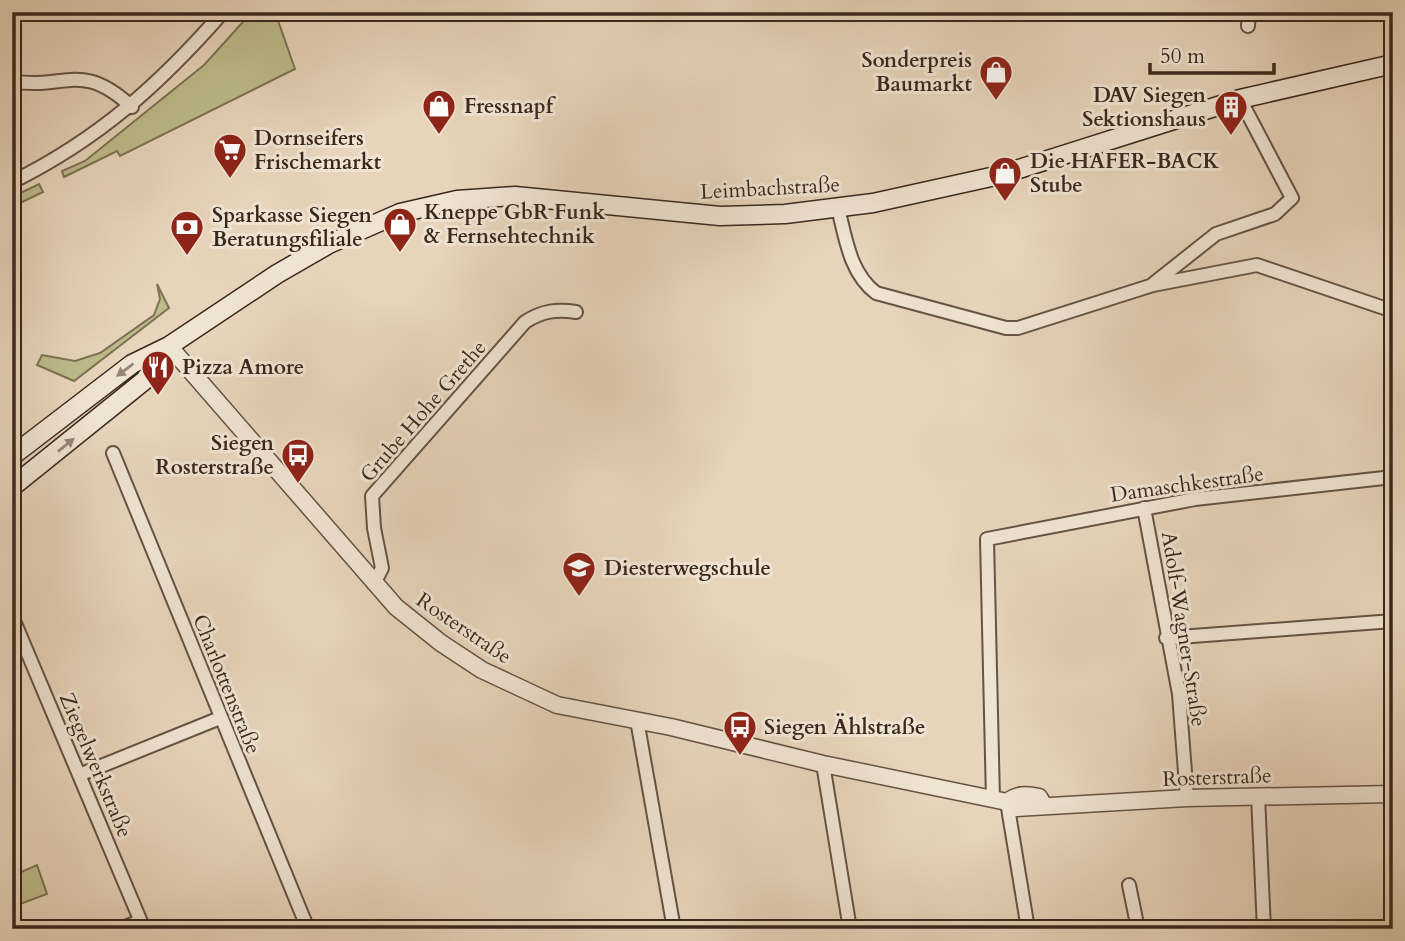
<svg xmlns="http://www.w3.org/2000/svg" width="1405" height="941" viewBox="0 0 1405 941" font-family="Cardo,serif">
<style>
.green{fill:#bdbb8a;stroke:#7c7254;stroke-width:2}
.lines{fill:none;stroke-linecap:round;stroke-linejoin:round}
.minor-casing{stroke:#655345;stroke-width:16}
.tertiary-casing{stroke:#655345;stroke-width:19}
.secondary-casing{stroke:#3a281e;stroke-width:21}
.minor{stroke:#efe3d2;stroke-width:12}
.tertiary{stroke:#efe3d2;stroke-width:16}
.secondary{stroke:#efe3d2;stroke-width:18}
.oneway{fill:#948678}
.labels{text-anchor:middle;stroke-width:6;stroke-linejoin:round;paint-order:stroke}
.poi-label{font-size:21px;font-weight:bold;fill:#3a281e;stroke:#efe3d2;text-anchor:start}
.street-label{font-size:21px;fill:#3a281e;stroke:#efe3d2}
</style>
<rect width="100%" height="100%" fill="#e7d4ba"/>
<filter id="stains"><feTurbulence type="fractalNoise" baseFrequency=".00286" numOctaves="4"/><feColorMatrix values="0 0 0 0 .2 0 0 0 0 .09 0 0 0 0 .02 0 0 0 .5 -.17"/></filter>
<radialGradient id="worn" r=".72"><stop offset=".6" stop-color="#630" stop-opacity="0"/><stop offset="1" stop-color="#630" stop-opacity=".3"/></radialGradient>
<!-- green -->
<path class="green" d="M275,12L295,69L120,156L117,151L64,177L62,171L85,161L204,65L251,13Z
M39,184L43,192L12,207V197Z
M157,284L169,308L74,381L37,365L42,355L75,361L100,353L154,315L160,299Z
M37,865L47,894L12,907V876Z"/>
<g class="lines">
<defs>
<path id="minor" d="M1248,26L1249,12
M12,81C65,91 80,59 132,107
M12,182C99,139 160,84 223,12
M838,208C846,240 850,273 876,293L1006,328H1018L1153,285L1257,265L1393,311
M1153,284L1216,234L1275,214L1292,198L1240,99
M113,453L308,929
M1144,508L1179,694L1187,798
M374,584L382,568L374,528L372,496L525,322C542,311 556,309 576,312
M12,616L144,929
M1166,638L1393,621
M637,720L674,929
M823,764L850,929
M79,775L220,718
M1258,796L1264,929
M993,800L987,539L1195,499L1393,477
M1007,802L1028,929
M1129,885L1138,929
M120,929L140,921"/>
<path id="tertiary" d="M169,346L396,607L441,643L482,670L557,705L671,727L823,764L1007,802L1016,808L1187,798L1393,794
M1007,802C1017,794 1026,794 1039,797L1043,804"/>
<path id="secondary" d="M12,456L132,364L169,346L277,274L329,244L400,213L457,200L515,196L720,216L785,214L873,203L1000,175L1240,99L1393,64
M12,487L145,380L167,349"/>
</defs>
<!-- minor casing -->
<use href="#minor" class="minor-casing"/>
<!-- tertiary casing -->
<use href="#tertiary" class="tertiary-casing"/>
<!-- secondary casing -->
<use href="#secondary" class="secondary-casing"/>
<!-- minor -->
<use href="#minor" class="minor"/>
<!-- tertiary -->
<use href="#tertiary" class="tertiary"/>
<!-- secondary -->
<use href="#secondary" class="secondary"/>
</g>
<!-- one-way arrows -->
<defs><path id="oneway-solid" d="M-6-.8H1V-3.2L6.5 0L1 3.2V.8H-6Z" transform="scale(1.75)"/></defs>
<g class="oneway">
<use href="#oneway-solid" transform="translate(125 370) rotate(143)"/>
<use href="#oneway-solid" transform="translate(66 445) rotate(-39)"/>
</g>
<!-- icons -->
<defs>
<symbol id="shop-pin" viewBox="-11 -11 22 30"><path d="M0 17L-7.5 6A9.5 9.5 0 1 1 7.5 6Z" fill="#8f2418" stroke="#efe3d2"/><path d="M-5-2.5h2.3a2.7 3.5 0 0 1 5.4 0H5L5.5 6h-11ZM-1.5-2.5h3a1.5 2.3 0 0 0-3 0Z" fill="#fff"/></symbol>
<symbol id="building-pin" viewBox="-11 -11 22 30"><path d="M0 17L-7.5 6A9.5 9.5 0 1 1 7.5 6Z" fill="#8f2418" stroke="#efe3d2"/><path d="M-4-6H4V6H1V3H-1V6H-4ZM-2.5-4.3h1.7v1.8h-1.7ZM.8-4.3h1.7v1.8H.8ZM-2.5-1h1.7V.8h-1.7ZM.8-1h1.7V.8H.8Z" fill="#fff"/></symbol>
<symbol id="supermarket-pin" viewBox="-11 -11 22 30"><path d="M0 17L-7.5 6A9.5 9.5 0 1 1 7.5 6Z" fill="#8f2418" stroke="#efe3d2"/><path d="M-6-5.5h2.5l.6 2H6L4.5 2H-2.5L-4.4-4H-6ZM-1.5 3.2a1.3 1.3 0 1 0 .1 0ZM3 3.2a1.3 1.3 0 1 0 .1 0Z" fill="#fff"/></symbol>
<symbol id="bank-pin" viewBox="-11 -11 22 30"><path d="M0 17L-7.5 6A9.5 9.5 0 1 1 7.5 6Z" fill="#8f2418" stroke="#efe3d2"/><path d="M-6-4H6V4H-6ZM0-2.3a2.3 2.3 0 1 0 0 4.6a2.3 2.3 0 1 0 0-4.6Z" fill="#fff"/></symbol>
<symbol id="restaurant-pin" viewBox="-11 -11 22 30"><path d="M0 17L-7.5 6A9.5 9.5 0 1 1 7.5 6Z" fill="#8f2418" stroke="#efe3d2"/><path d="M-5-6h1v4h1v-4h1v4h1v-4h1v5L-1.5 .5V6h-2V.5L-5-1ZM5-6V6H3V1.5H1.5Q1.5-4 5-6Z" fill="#fff"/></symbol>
<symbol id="bus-pin" viewBox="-11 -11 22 30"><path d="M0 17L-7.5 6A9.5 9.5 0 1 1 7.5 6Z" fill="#8f2418" stroke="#efe3d2"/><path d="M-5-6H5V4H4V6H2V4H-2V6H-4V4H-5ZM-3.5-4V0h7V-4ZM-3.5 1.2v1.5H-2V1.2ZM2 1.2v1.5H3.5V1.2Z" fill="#fff"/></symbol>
<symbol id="school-pin" viewBox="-11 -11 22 30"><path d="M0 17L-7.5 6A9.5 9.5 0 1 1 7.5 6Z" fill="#8f2418" stroke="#efe3d2"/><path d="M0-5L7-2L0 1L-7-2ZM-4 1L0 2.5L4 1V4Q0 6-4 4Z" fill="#fff"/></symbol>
</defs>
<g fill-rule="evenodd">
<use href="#shop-pin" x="977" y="53" width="38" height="52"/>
<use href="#shop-pin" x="420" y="87" width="38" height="52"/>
<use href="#building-pin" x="1212" y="88" width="38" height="52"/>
<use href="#supermarket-pin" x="211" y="131" width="38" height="52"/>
<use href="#shop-pin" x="986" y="154" width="38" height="52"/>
<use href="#shop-pin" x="381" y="205" width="38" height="52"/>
<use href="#bank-pin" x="168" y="208" width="38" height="52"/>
<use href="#restaurant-pin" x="139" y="348" width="38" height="52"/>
<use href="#bus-pin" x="279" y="436" width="38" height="52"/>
<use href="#school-pin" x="560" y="549" width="38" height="52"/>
<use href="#bus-pin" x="721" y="708" width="38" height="52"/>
</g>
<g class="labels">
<!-- poi labels -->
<g class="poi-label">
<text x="972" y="67" text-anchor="end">Sonderpreis<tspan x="972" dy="24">Baumarkt</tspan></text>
<text x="1206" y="102" text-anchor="end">DAV Siegen<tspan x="1206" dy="24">Sektionshaus</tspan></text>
<text x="464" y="113">Fressnapf</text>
<text x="254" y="145">Dornseifers<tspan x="254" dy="24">Frischemarkt</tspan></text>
<text x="1030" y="168">Die HAFER-BACK<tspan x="1030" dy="24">Stube</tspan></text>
<text x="424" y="219">Kneppe GbR Funk<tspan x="424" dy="24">&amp; Fernsehtechnik</tspan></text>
<text x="212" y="222">Sparkasse Siegen<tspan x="212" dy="24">Beratungsfiliale</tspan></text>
<text x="182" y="374">Pizza Amore</text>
<text x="274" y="450" text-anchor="end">Siegen<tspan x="274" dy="24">Rosterstraße</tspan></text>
<text x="604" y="575">Diesterwegschule</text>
<text x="764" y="734">Siegen Ählstraße</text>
</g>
<!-- street labels -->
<g class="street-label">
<text transform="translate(770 188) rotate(-3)" y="7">Leimbachstraße</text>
<text transform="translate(423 411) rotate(-49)" y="7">Grube Hohe Grethe</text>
<text transform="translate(1187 484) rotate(-8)" y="7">Damaschkestraße</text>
<text transform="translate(464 628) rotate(34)" y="7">Rosterstraße</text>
<text transform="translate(1184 629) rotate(81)" y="7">Adolf-Wagner-Straße</text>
<text transform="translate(227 684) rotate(68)" y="7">Charlottenstraße</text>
<text transform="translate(96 765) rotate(67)" y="7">Ziegelwerkstraße</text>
<text transform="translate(1217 777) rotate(-2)" y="7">Rosterstraße</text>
</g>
</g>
<!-- margin -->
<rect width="1405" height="941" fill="none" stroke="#e7d4ba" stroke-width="42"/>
<rect x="14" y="14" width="1377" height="913" fill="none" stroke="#3a281e" stroke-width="3.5"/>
<rect x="21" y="21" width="1363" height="899" fill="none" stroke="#3a281e" stroke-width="2"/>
<!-- scale -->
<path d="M1150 63v10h124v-10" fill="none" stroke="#3a281e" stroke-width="3.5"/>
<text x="1160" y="63" font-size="21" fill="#3a281e" stroke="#efe3d2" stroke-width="5" paint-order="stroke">50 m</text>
<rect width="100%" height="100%" filter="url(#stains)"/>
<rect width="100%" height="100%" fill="url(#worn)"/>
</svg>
